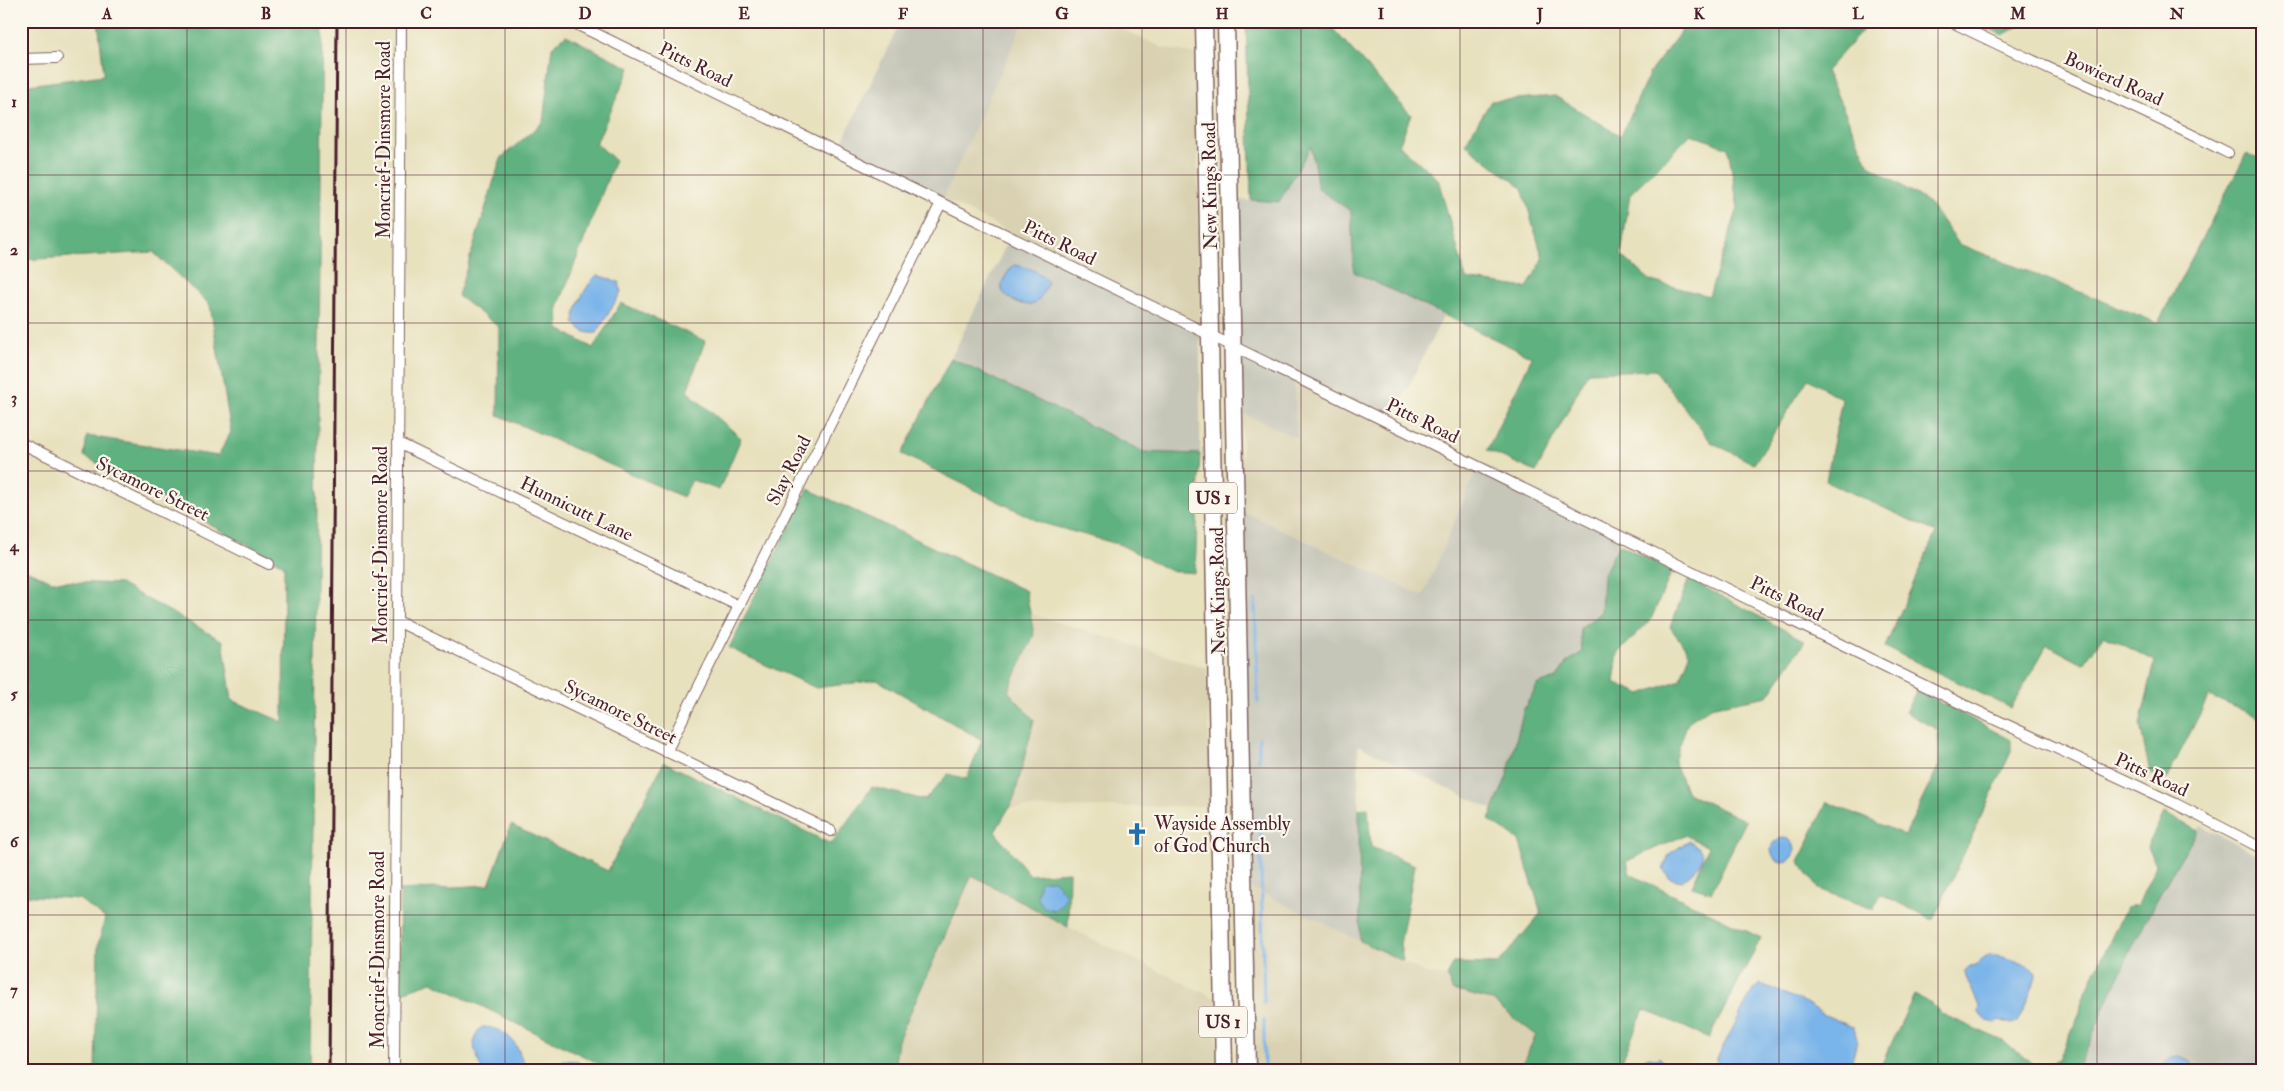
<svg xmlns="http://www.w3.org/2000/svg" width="2284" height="1091" viewBox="0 0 2284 1091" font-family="'IM FELL Double Pica',serif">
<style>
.built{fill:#d9d1b1}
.industrial{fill:#c5c5b8}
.forest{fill:#5fb17f;stroke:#546855;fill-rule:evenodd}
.water{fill:#79b4ea;stroke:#626a8a}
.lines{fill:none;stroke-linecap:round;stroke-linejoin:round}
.stream{stroke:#79b4ea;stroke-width:3}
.minor-casing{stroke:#81635e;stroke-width:12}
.trunk-casing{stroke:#81635e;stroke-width:19}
.minor{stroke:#fff;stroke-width:10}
.trunk{stroke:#fff;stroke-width:16}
.rail{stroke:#4a1f2b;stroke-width:3}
.grid{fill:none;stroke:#4a1f2b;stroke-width:1;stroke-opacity:0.55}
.labels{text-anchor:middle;stroke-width:4.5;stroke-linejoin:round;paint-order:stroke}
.shield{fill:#fbf7ec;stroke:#7f6065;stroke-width:1}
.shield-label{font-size:18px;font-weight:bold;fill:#4a1f2b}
.street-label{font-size:19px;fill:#4a1f2b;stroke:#fbf7ec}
.poi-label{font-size:19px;fill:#4a1f2b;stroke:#fbf7ec;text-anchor:start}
.neatline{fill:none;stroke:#4a1f2b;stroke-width:2}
.grid-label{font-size:16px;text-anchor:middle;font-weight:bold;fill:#4a1f2b}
</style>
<rect width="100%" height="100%" fill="#fbf7ec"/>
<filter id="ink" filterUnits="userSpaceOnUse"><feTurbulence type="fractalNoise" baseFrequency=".02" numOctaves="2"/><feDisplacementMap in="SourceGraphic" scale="10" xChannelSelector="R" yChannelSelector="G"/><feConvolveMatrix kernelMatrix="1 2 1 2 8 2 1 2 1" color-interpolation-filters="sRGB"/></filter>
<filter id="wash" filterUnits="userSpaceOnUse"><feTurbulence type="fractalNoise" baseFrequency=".0096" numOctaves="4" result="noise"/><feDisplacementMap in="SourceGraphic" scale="20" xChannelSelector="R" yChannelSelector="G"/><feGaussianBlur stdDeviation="1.12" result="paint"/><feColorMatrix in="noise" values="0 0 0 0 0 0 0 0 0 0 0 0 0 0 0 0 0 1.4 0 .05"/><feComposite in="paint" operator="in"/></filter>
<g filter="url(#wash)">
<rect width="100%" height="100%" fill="#e8e1be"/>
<!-- built -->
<path class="built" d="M1024,21H1105L1163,48L1196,54L1200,325L943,199Z
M1233,21H1333L1334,30L1233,22Z
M1293,371L1479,463L1423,596L1242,511V413L1298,439Z
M1031,614L1207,668L1211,806L1009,808L1014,799L1008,691L1034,635Z
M972,875L1068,927L1217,999V1069L894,1070L898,1040Z
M1249,887L1428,974L1447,976L1452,990L1491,1000L1536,1035L1519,1070H1251Z"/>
<!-- industrial -->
<path class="industrial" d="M901,21H1024L943,199L839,148Z
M1311,145L1318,189L1351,211L1354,272L1444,315L1392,419L1293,372L1298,439L1242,413L1236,200L1279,202Z
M1012,233L1200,325V454L1144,452L951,358Z
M1479,463L1623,533L1603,576L1601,613L1580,628L1582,652L1566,663L1557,678L1538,684L1507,776L1493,810L1358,745L1360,941L1249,887L1242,511L1423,596Z
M2201,826L2263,857V1070H2078L2104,1007L2170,873Z"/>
<!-- forest -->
<path class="forest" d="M98,21H323L310,1070H95L98,945L105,918L79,899L21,895V568L52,581L120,584L223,641L232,700L283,722L284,565L84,456L87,436L218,456L231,432L210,305L153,252L21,260V86L104,75Z
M1689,21H1871L1826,71L1869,165L1929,203L1959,244L2158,323L2246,154L2263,159V719L2209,696L2166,780L2150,773L2140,725L2155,661L2104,635L2083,664L2047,645L2011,708L1885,647L1936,532L1826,481L1842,399L1808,379L1754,464L1711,442L1655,370L1588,372L1536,472L1487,450L1532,357L1354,272L1351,211L1318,189L1311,146L1279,202L1251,200L1246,22L1334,30L1411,115L1399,145L1438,179L1466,279L1527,288L1543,259L1522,188L1465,144L1491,101L1555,96L1621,136L1650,72ZM1691,134L1728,148L1738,208L1709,296L1651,281L1621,255L1630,194Z
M1971,21H2027L2003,35Z
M566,35L630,68L596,143L615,160L558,307L559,329L593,348L621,303L705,341L687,391L741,438L719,490L692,480L683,497L498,415L499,327L458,296L501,158L543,122L552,47Z
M951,358L1144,452L1200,454L1195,573L1171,571L1121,545L1042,523L902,454Z
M808,489L1026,591L1034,635L1008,691L1034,720L1014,799L995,832L1030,875L1069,872L1068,927L972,875L898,1040L894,1070H612L432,982L399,993L400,890L489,885L511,825L608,871L664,762L831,844L872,787L925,800L948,774L967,779L982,740L877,680L816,688L729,648Z
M1619,544L1672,571L1651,619L1618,653L1614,682L1641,694L1680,680L1690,654L1670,627L1689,579L1805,641L1768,696L1710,707L1688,722L1674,761L1687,793L1746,821L1711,893L1692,887L1708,847L1685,835L1627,861L1630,874L1761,938L1709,1038L1644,1009L1618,1070H1519L1536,1035L1491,1000L1452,990L1447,976L1454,963L1498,964L1541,913L1519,840L1489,820L1507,776L1524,709L1538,684L1557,678L1566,663L1582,652L1580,628L1601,613L1603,576Z
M1917,690L2011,740V752L1933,920L1881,894L1873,909L1819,889L1799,861L1827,802L1905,835L1939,765L1938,730L1905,712Z
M1368,808L1371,847L1415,865L1400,944L1403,961L1360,941L1359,809Z
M2164,813L2198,831C2149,905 2112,988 2078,1070H1879L1914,995L1932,1004L1942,1014L2003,1041L2038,1068L2059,1060L2080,1012L2082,1000L2126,907L2138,905L2156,864L2147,847Z"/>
<!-- water -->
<path class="water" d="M1014,265C1026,267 1041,271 1048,282C1045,289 1041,298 1036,303C1027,309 1004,299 1002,289C1000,282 1009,270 1014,265Z
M597,275L619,282L621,292L597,333C586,334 581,331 574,323C574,308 586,285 597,275Z
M1771 850a12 12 0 1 1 24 0a12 12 0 1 1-24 0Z
M1689,841C1716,854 1696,871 1681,881L1670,878L1663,870L1669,854Z
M1054,880L1066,895L1062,904L1054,910L1044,907L1037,897L1040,881Z
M1989,955C2000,956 2032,963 2036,974C2037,979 2021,1016 2017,1022L2012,1024L1999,1020L1995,1023L1987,1021L1978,1013L1979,1006L1966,977L1965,972L1970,966L1975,965Z
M1761,984L1806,1003L1823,1014L1854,1028L1857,1040L1850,1070H1717V1058L1753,990Z
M482,1027C500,1027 514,1037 520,1054C522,1059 525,1064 523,1070H482C476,1056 468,1038 482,1027Z
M1649,1057L1657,1059L1659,1057L1670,1070H1635L1638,1062Z
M2181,1057L2189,1060L2193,1065L2192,1070H2155L2172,1058Z
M563,1060L576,1061L589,1070H546Z"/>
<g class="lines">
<!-- stream -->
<path class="stream" d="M1255,600L1258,702
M1259,738V760
M1260,819L1264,1003
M1264,1070V1020"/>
</g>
</g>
<g filter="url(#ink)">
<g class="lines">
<defs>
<path id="minor" d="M570,21L1962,704L2176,804L2263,849
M1950,21C2042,67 2137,106 2228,153
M21,59L57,58
M21,443L269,564
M398,443L739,606
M397,621L831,831
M666,752L941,203
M394,1070L401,21"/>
<path id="trunk" d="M1204,21L1224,1070
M1226,21L1247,1070"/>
</defs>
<!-- minor casing -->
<use href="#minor" class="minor-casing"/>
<!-- trunk casing -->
<use href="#trunk" class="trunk-casing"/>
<!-- minor -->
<use href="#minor" class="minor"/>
<!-- trunk -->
<use href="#trunk" class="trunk"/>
<!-- rail -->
<path class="rail" d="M329,1070L337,21"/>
</g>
</g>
<!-- grid -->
<path class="grid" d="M187,21V1070M346,21V1070M505,21V1070M664,21V1070M824,21V1070M983,21V1070M1142,21V1070M1301,21V1070M1460,21V1070M1620,21V1070M1779,21V1070M1938,21V1070M2097,21V1070M21,175H2263M21,323H2263M21,471H2263M21,620H2263M21,768H2263M21,915H2263"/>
<!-- icons -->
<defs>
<symbol id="church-bare" viewBox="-9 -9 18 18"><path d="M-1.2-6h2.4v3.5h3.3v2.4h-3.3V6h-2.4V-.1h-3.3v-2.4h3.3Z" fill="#1f6fb2" stroke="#fbf7ec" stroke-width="2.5" paint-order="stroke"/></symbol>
</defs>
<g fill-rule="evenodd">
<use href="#church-bare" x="1121" y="818" width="32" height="32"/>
</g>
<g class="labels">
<!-- shield labels -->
<g class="shield">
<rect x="1189" y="482.5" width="48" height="31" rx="4"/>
<rect x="1199" y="1006.5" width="48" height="31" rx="4"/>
</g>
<g class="shield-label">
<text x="1213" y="504">US 1</text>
<text x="1223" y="1028">US 1</text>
</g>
<!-- street labels -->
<g class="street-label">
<text transform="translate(696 64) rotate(26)" y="7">Pitts Road</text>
<text transform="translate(2114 78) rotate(24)" y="7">Bowierd Road</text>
<text transform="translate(383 140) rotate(-90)" y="7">Moncrief-Dinsmore Road</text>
<text transform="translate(1209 186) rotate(-91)" y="7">New Kings Road</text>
<text transform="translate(1060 242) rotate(26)" y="7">Pitts Road</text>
<text transform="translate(1423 420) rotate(26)" y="7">Pitts Road</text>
<text transform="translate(788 470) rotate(-63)" y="7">Slay Road</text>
<text transform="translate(153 488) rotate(26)" y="7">Sycamore Street</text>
<text transform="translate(577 508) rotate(26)" y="7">Hunnicutt Lane</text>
<text transform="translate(380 545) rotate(-90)" y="7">Moncrief-Dinsmore Road</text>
<text transform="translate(1217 591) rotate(-91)" y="7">New Kings Road</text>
<text transform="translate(1787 598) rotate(26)" y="7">Pitts Road</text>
<text transform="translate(621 711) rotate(26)" y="7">Sycamore Street</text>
<text transform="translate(2152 774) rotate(25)" y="7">Pitts Road</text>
<text transform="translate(377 950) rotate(-90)" y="7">Moncrief-Dinsmore Road</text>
</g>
<!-- poi labels -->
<g class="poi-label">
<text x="1154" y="830">Wayside Assembly<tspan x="1154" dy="22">of God Church</tspan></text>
</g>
</g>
<!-- margin -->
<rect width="2284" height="1091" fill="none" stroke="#fbf7ec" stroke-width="55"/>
<rect x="28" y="28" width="2228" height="1036" class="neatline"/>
<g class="grid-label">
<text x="107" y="19">A</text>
<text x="266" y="19">B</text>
<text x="426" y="19">C</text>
<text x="585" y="19">D</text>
<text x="744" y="19">E</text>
<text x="903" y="19">F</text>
<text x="1062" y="19">G</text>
<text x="1222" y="19">H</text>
<text x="1381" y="19">I</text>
<text x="1540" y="19">J</text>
<text x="1699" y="19">K</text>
<text x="1858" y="19">L</text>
<text x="2018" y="19">M</text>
<text x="2177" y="19">N</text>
<text x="14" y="107">1</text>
<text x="14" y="255">2</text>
<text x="14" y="403">3</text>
<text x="14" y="551">4</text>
<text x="14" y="699">5</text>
<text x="14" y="847">6</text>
<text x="14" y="995">7</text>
</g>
</svg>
